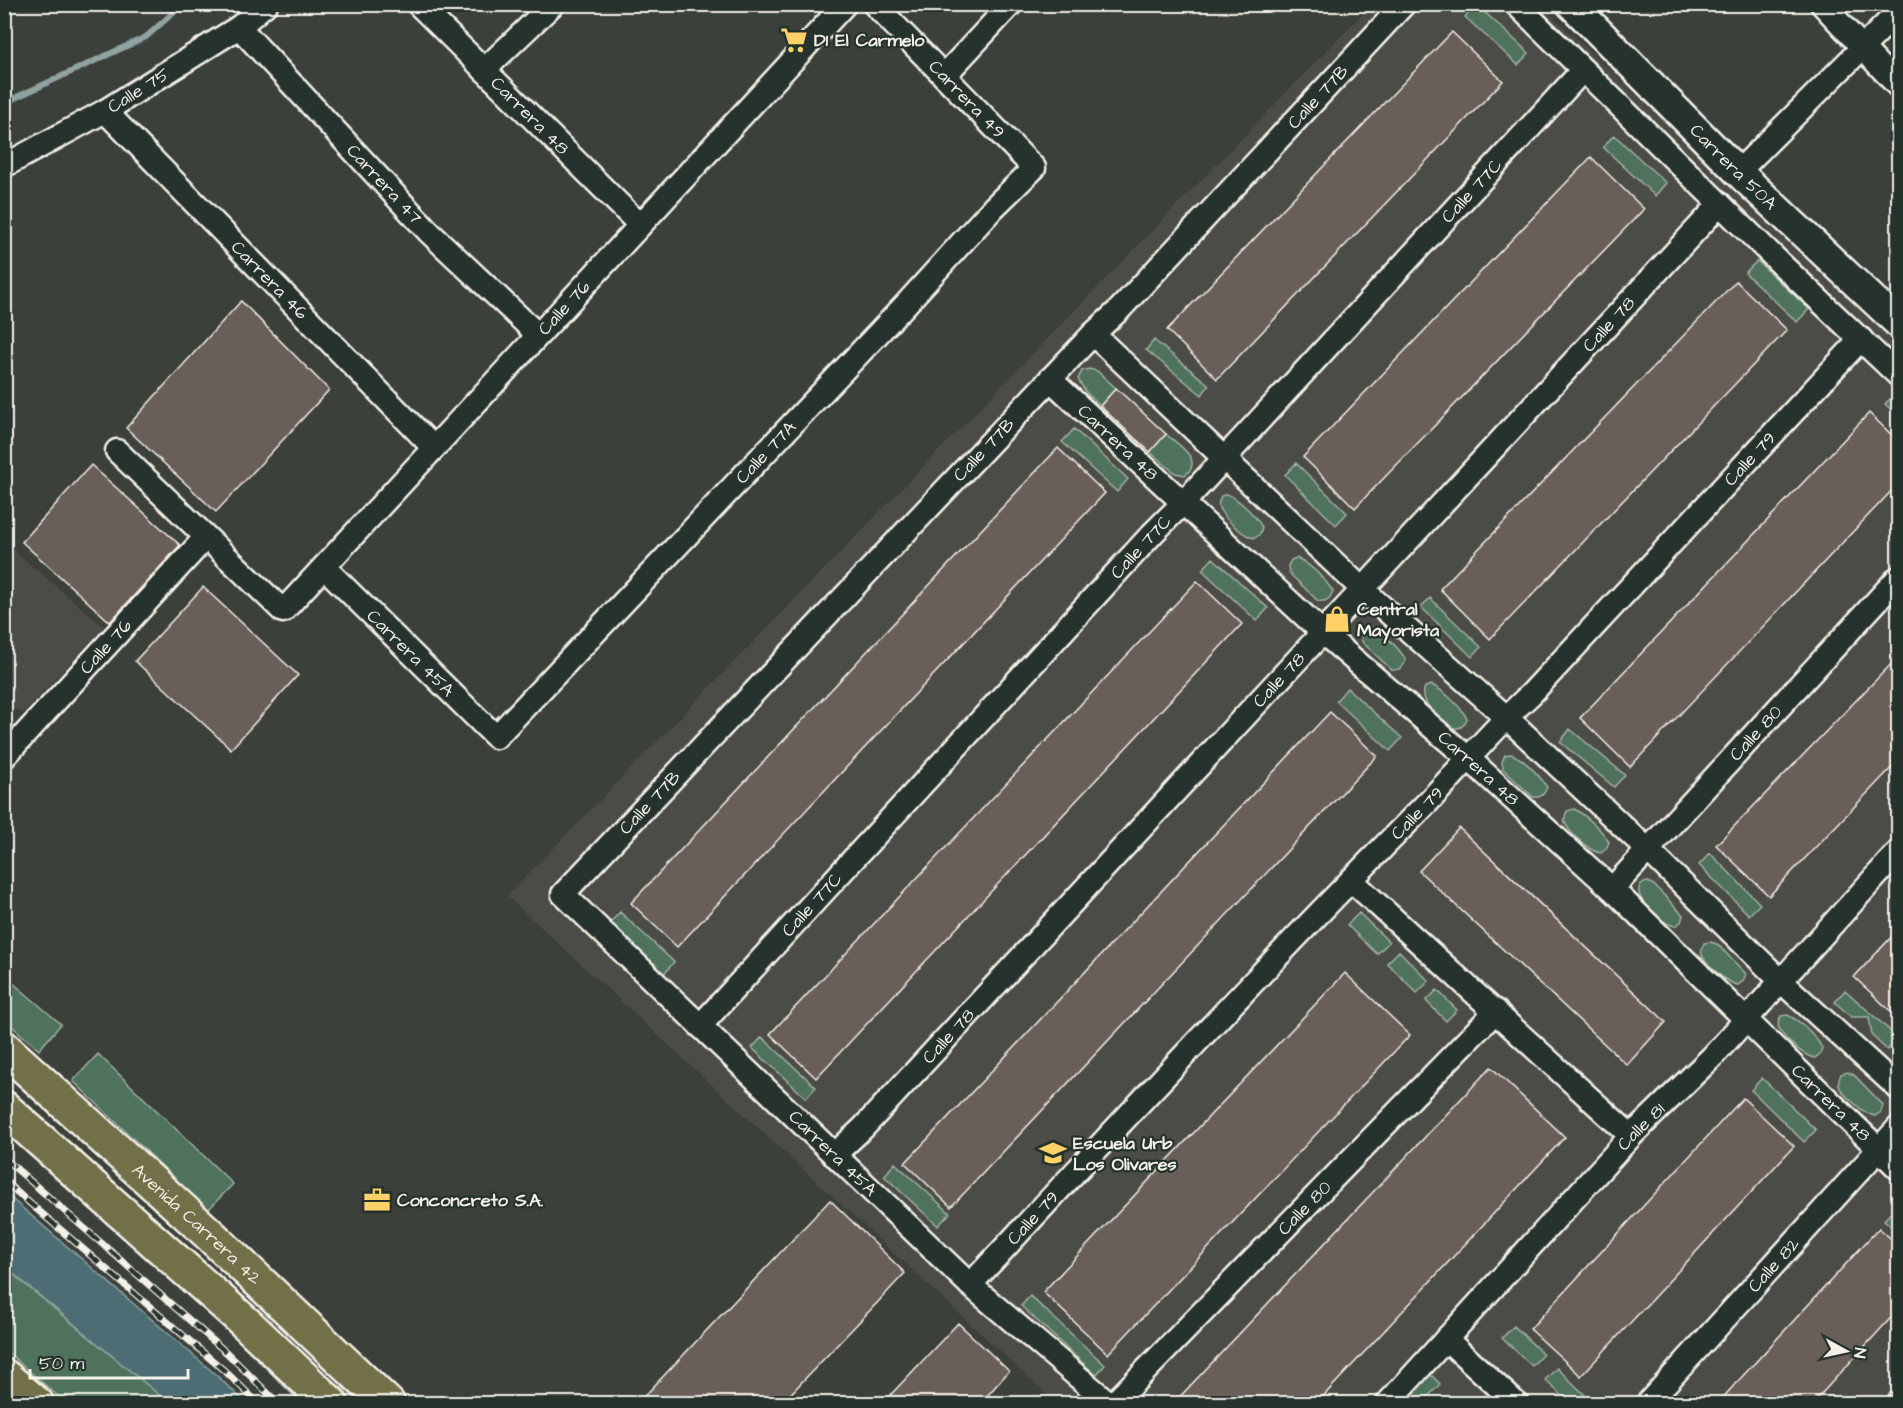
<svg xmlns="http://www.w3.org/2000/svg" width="1903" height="1408" viewBox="0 0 1903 1408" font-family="'Architects Daughter',sans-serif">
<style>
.built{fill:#4c4c46}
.green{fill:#50725d;stroke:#a2b2a2;stroke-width:1.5}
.water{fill:#4d6d74;stroke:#90a2a2;stroke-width:1.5}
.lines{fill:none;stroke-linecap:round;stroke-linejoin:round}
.stream{stroke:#90a2a2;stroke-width:6}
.building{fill:#6b5e59;stroke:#f4f1e8;stroke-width:1.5}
.minor-casing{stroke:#f4f1e8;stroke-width:27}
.tertiary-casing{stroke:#f4f1e8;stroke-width:33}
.trunk-casing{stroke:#f4f1e8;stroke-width:38}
.minor{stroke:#26332d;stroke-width:22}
.tertiary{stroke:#26332d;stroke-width:28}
.trunk{stroke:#71704a;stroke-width:33}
.rail-casing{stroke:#f4f1e8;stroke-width:7}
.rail{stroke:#26332d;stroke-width:4.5;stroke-dasharray:14;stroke-linecap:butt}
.labels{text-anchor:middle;stroke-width:4.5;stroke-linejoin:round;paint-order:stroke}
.poi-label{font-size:18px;font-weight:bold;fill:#f4f1e8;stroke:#26332d;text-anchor:start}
.street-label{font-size:18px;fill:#f4f1e8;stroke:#26332d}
</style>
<rect width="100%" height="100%" fill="#3b403a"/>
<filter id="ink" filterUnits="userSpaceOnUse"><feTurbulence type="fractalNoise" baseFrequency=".0167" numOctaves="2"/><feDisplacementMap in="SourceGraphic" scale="12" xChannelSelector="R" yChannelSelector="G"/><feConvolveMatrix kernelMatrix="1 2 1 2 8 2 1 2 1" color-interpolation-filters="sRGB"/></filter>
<g filter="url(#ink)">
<!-- built -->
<path class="built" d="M1371,5H1541L1898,342V1403H1056L507,896Z
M5,543L104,627L23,713L14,709L5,700Z"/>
<!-- green -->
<path class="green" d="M1477,5L1529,53L1518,65L1465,17Z
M1614,135L1666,183L1655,196L1603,147Z
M1757,261L1809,309L1797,322L1745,273Z
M1154,340L1209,385L1202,395L1146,350Z
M1089,369L1097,371L1116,388L1100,406L1085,391L1078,379L1082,371Z
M1897,392L1898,393V416L1885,404Z
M1074,429L1128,479L1117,492L1062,442Z
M1166,434C1178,445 1205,460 1185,475L1175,473L1150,452Z
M1296,463L1347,513L1336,525L1285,475Z
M1227,494C1240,500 1255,515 1262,527L1260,534L1255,538C1244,537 1225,519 1220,510C1217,505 1219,501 1221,496Z
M1213,558L1268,608L1257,621L1202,570Z
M1297,558C1310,564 1325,579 1333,591C1330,599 1327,602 1318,601L1289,573L1288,566L1291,560Z
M1430,598L1481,647L1472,657L1421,607Z
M1371,627C1383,632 1399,648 1406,660C1403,668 1400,670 1392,670L1362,642L1361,635L1364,628Z
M1432,685C1444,691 1460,706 1467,718C1464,726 1461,729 1453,728C1440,720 1418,702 1425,687Z
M1347,688L1402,738L1390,751L1336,701Z
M1570,729L1625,775L1614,787L1560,742Z
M1511,754C1525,759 1539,775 1547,787C1544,795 1541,798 1533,797L1503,769L1502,762L1505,755Z
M1574,809C1586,815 1602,830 1609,842L1606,849L1601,853C1590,852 1572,835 1566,825C1563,820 1565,816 1567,811Z
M1710,853L1760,904L1749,915L1699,865Z
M1648,882L1654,885L1683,915L1681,922L1675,926C1665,925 1640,904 1639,893C1638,889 1639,888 1641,884Z
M620,912L674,962L663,975L608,925Z
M1359,913L1389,942L1377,954L1347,925Z
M1710,942L1717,944L1746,974L1743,981L1738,985C1728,984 1709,967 1703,957C1700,952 1702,948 1704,943Z
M1399,951L1429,981L1417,993L1387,963Z
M5,976L61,1024L39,1050L5,1020Z
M1437,990L1457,1010L1446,1021L1426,1001Z
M1845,990L1898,1038L1887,1050L1872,1036L1869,1017H1851L1835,1002Z
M1787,1015C1800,1020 1816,1036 1822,1048L1820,1054L1815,1058C1805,1057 1785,1040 1780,1030C1777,1026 1778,1021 1781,1016Z
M762,1037L816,1087L806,1098L752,1048Z
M98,1054L233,1184L208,1210L73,1081Z
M1847,1072L1854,1075L1883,1105L1881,1112L1875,1116C1865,1115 1846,1097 1840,1088C1837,1083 1839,1079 1841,1074Z
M1762,1078L1816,1130L1804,1142L1751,1090Z
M895,1163L950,1213L938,1226L884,1176Z
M1896,1207L1898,1209V1233L1884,1220Z
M4,1267L169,1403H66L5,1350Z
M1030,1296L1105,1365L1096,1375L1021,1306Z
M1514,1326L1543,1354L1532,1366L1502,1338Z
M246,1348L306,1403H301Z
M1557,1368L1586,1396L1579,1403H1570L1545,1380Z
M320,1373L365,1403H353Z
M1429,1373L1440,1384L1422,1403L1399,1404Z"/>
<!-- water -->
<path class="water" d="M4,1192L214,1373L246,1403H169L5,1267Z"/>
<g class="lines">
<!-- stream -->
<path class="stream" d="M4,103L146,37L183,4"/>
</g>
<!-- building -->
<path class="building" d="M1452,32L1503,81L1217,379L1167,330Z
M1591,157L1644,209L1355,508L1303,457Z
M1736,281L1787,330L1490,639L1440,589Z
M241,301L329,390L216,512L126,428Z
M1116,388L1166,434L1150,452L1100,406Z
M1869,413L1899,442V483L1630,767L1580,718Z
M1058,448L1105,493L677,947L631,903Z
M91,465L180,545L110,622L22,542Z
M1197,581L1242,624L816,1078L770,1034Z
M203,587L298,675L231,749L135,661Z
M1899,656V760L1769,896L1716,845Z
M1330,712L1377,756L951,1207L905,1163Z
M1459,828L1666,1022L1627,1065L1419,871Z
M1899,929V1019L1854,977Z
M1345,973L1410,1035L1108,1354L1043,1292Z
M1491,1067L1565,1137L1316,1404H1173Z
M1743,1098L1794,1146L1581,1376L1530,1329Z
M830,1200L905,1273L877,1303L781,1404H637Z
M1879,1228L1899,1246V1309L1812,1404H1717Z
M958,1323L1009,1371L980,1404H882Z"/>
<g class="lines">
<defs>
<g id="minor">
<path id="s1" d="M418,4L640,225"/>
<path d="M1516,4L1781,264L1898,375"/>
<path d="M1822,4L1898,86"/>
<path id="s2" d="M239,27L430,233L538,335"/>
<path d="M484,70L553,4"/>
<path d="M944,76L1011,4"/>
<path id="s3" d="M105,111L434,448"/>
<path id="s4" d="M4,166L105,111L239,27L266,4"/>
<path d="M1738,172L1898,12"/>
<path d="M1093,334L1362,589L1506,717L1648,850L1781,981L1898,1088"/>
<path id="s5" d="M1050,379L1322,632L1468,758L1612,889L1898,1168"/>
<path id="s6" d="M117,451L283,611L845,4"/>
<path id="s7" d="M324,567L496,737L906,304L993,208L1034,168L874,4"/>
<path id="s8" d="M4,757L206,537"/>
<path d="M1351,880L1631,1136"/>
<path id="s9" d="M1612,889L1898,578"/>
<path id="s10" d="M700,1026L1153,533L1183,503L1583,70"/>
<path id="s11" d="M834,1155L863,1128L1720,204"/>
<path id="s12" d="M970,1285C1117,1128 1263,968 1415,815C1455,776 1489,732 1531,694L1861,339"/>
<path d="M1446,1339L1517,1404"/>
<path id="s13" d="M1110,1404L970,1285L563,894L1093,334L1119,310L1404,4"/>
<path id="s14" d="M1113,1404L1496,1011"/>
<path id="s15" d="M1387,1404L1631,1136L1712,1057L1898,852"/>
<path id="s16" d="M1647,1404L1898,1128"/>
<path d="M1898,1404V1403"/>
</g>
<g id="tertiary">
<path id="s17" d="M1571,4L1738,172L1898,323"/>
</g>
<g id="trunk">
<path id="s18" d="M4,1048L209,1234L388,1404"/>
<path d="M4,1108L247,1324L331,1404"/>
<path d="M4,1376L37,1404"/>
</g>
</defs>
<!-- minor casing -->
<use href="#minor" class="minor-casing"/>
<!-- tertiary casing -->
<use href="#tertiary" class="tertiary-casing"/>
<!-- trunk casing -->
<use href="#trunk" class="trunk-casing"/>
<!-- minor -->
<use href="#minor" class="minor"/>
<!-- tertiary -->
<use href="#tertiary" class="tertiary"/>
<!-- trunk -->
<use href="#trunk" class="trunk"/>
<defs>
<path id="rail" d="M4,1158L227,1353L279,1404
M4,1181L227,1373L259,1404"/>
</defs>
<!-- rail casing -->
<use href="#rail" class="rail-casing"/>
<!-- rail -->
<use href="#rail" class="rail"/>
</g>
</g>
<!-- icons -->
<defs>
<symbol id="supermarket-bare" viewBox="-9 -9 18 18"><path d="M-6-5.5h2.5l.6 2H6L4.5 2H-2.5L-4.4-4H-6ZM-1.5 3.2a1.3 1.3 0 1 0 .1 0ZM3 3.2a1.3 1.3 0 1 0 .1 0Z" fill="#ffd166" stroke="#26332d" stroke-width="2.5" paint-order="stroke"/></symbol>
<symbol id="shop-bare" viewBox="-9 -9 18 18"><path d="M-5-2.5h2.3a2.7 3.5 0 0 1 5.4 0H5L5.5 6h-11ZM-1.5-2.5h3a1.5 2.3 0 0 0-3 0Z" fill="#ffd166" stroke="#26332d" stroke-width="2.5" paint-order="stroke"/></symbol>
<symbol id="school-bare" viewBox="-9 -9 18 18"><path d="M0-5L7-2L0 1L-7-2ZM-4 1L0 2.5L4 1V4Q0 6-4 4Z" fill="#ffd166" stroke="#26332d" stroke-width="2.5" paint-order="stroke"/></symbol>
<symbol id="office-bare" viewBox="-9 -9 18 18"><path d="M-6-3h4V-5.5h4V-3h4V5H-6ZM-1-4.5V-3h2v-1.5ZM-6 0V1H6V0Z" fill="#ffd166" stroke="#26332d" stroke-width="2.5" paint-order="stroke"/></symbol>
</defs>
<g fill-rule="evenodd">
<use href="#supermarket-bare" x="775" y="21" width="38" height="38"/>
<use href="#shop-bare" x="1318" y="600" width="38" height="38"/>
<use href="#school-bare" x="1034" y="1134" width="38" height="38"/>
<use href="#office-bare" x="358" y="1181" width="38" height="38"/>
</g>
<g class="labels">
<!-- poi labels -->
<g class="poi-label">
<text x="814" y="46">D1 El Carmelo</text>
<text x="1357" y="615">Central<tspan x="1357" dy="21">Mayorista</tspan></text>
<text x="1073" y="1149">Escuela Urb<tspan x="1073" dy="21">Los Olivares</tspan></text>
<text x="397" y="1206">Conconcreto S.A.</text>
</g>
<!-- street labels -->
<g class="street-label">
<text dy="6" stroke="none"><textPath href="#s4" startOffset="154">Calle 75</textPath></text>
<text dy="6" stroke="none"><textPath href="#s13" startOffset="1846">Calle 77B</textPath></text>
<text transform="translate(967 99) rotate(46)" y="6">Carrera 49</text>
<text dy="6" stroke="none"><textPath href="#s1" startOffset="158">Carrera 48</textPath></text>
<text dy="6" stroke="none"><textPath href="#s17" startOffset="230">Carrera 50A</textPath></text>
<text dy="6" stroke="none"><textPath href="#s2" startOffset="214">Carrera 47</textPath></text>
<text dy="6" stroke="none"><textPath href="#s10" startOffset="1137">Calle 77C</textPath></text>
<text dy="6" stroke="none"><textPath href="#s3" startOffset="236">Carrera 46</textPath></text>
<text dy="6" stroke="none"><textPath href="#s6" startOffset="644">Calle 76</textPath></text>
<text dy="6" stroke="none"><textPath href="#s11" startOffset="1136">Calle 78</textPath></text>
<text dy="6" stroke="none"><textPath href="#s5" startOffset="93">Carrera 48</textPath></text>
<text dy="6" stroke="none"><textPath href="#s13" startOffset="1360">Calle 77B</textPath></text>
<text dy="6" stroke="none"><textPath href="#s7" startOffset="634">Calle 77A</textPath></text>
<text dy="6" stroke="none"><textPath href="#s12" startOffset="1136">Calle 79</textPath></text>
<text dy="6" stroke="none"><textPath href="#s10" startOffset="651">Calle 77C</textPath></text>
<text dy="6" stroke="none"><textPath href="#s8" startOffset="150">Calle 76</textPath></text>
<text dy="6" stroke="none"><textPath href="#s7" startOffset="122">Carrera 45A</textPath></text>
<text dy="6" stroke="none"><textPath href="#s11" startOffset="651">Calle 78</textPath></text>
<text dy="6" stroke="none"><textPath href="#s9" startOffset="212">Calle 80</textPath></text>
<text dy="6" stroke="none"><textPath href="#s5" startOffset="579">Carrera 48</textPath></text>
<text dy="6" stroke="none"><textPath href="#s13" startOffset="874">Calle 77B</textPath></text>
<text dy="6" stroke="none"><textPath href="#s12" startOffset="650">Calle 79</textPath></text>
<text dy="6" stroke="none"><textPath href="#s10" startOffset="165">Calle 77C</textPath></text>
<text dy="6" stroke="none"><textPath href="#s11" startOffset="165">Calle 78</textPath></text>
<text dy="6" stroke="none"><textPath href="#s5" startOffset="1065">Carrera 48</textPath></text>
<text dy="6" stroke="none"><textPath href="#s15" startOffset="376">Calle 81</textPath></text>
<text transform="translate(833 1153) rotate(44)" y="6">Carrera 45A</text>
<text dy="6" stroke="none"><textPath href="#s14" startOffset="274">Calle 80</textPath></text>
<text dy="6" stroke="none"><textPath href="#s12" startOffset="92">Calle 79</textPath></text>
<text dy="6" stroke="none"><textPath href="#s18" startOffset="261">Avenida Carrera 42</textPath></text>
<text dy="6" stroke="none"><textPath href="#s16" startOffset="188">Calle 82</textPath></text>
</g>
</g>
<!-- margin -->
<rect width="1903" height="1408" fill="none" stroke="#26332d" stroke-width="24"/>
<rect x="12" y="12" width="1879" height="1384" fill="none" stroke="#f4f1e8" stroke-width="2" filter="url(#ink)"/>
<!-- north arrow -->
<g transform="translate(1846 1351) rotate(98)" stroke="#26332d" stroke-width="4.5" paint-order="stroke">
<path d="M0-4.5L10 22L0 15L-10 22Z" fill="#f4f1e8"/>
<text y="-9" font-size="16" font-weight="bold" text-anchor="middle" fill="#f4f1e8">N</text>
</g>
<!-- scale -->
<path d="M30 1369v9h158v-9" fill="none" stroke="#f4f1e8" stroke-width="3"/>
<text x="39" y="1369" font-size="18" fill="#f4f1e8" stroke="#26332d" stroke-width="4.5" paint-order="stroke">50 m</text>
</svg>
